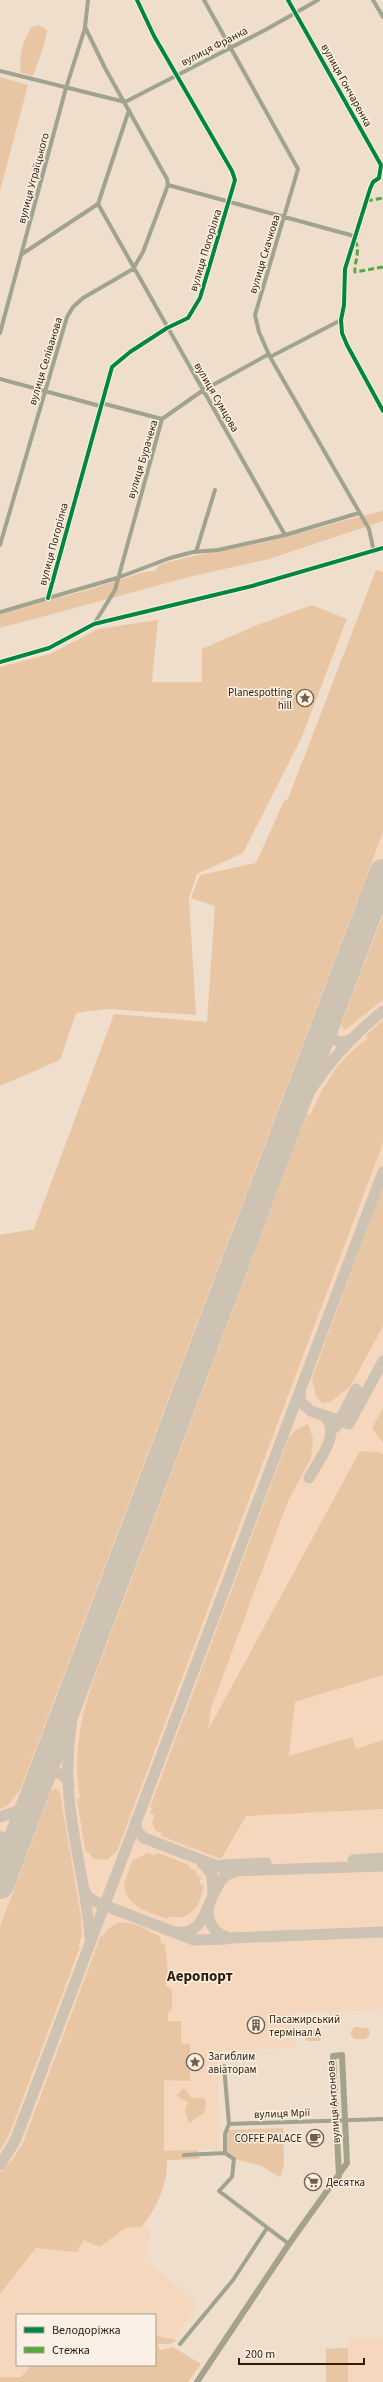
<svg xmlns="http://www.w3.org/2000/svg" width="383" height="2382" viewBox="0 0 383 2382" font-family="'Source Sans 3',sans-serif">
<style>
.built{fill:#f4d7bd}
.green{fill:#e9c6a3}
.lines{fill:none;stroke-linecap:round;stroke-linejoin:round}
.taxiway{stroke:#cec2b2;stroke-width:11}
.runway{stroke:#cec2b2;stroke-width:28}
.minor{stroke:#9fa38f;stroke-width:4}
.primary{stroke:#a4a28b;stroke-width:6}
.quiet{stroke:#54a940;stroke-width:3;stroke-dasharray:6 3;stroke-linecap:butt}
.cycleway-casing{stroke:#fbf0e5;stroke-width:6}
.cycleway{stroke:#00873e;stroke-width:4}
.labels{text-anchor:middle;stroke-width:3;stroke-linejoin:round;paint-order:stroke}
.street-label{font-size:11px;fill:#301c06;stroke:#fbf0e5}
.poi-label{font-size:11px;fill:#301c06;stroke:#fbf0e5;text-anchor:start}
.district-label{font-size:15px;font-weight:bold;fill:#301c06;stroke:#fbf0e5}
</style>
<rect width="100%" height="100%" fill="#f0decd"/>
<!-- built -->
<path class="built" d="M376,570L383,572V2009L342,2012V2019L329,2020L328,2011L303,2013L295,2010L296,2048L217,2051L220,2149L168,2151L166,2178L149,2217L142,2225L149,2228L150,2240L146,2248L149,2250L143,2259L196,2301L193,2306L196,2308L174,2340L155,2336V2315H17V2365H31L21,2377H0V1235L34,1229L114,1014L207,1022L215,906L191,898L200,875L256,863L285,801L288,799Z
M347,2338H383V2382H325V2348H347Z"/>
<!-- green -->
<path class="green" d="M39,25L47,30L44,45L33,76L21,73C18,58 23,39 32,27Z
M0,77L28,85L0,191Z
M383,511V521L269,559L197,575L0,628V613L88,590L144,572L155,571L159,565C198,553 238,549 277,539C313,530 347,519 383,511Z
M376,570L383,572V832L20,1790L8,1805L0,1809V1235L34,1229L114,1014L207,1022L215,906L191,898L200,875L256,863L284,801L288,799Z
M312,605L347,619L301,739L243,853L197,874L189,898L196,1015L107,1009L76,1013L60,1060L0,1086V667L50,654L98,629L158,620L152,682H202V649L257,625Z
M383,915V1000L346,1029H344L341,1025Z
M383,1020V1143L117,1851L107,1860L94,1859L85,1849L77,1799L80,1798C73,1757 80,1721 92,1684L307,1114L310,1115L324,1086H326C335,1065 350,1052 368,1038L366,1035Z
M383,1187V1326L350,1387L330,1402L322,1403L316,1396L312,1378Z
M383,1408V1443L372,1428Z
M308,1424L313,1439L311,1458L288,1501L211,1708L208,1730L360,1451L378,1452L383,1454V1675L295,1702L289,1756L352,1737L356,1749L383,1740V1809L246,1816L221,1859L161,1836L162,1833L156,1831L152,1823L154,1815L150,1813L152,1808L150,1807L289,1437L296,1430Z
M56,1788L60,1793L81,1917L82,1936L78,1946L80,1947L9,2135L0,2151V1927L51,1791Z
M148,1853L154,1855L158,1853L189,1865L190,1868L196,1871L197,1876L201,1878L199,1883L203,1885C202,1904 190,1923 169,1916L167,1919C147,1911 127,1907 124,1885L132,1861Z
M117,1923C137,1920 144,1930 160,1936L161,1943L166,1945L164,1950L166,1952L168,1978L165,1985L172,1990V2008L168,2013V2021H181V2043L190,2044V2081L164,2080V2151L198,2150L199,2159L167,2160C168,2183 156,2211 141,2227L125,2228L100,2247L84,2240L77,2252L36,2248L0,2294V2173L13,2159L23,2143L101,1935L103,1936L106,1931Z
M354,2027L368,2028L370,2034L366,2039H354L350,2033Z
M307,2029L321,2030L323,2036L319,2041H307L303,2034Z
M184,2088L192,2098H204L206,2104L204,2113L189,2123L185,2111L188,2102L176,2096Z
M283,2128L284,2164L280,2177L261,2166L235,2159V2156L226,2152L228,2130Z
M155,2336L177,2340L171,2344H158L160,2350L173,2347L201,2364L188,2382H0V2377H21L31,2365H155Z
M348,2348V2382H326V2349Z"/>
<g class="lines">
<!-- taxiway -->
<path class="taxiway" d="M327,1021C327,1036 336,1047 351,1039
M283,1139C307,1088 339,1046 383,1011
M300,1391L301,1402L311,1411L349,1424L383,1361
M336,1427L356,1389
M309,1478C318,1461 343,1432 324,1416
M89,1651C74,1702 64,1743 69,1797C73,1844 87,1891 90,1938
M40,1780C47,1770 57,1771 66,1778L69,1785
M0,1817L20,1810L33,1798
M136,1821L137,1831L144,1838L230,1871L383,1866
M0,1836L6,1846L10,1859
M353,1860L383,1858
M202,1863L212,1874L213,1894
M222,1865L266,1863
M84,1889L88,1897L96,1902L194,1940L226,1939
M209,1905C205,1921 215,1935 230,1938L383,1932
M177,1932C213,1938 206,1876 235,1872
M0,2165L15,2141L383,1172"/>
<!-- runway -->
<path class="runway" d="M0,1885L383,873"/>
<!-- minor -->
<path class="minor" d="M204,0L298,169L255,315L259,332L270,357L369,529L374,552
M288,0L381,165L379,178L373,182L370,189L345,269L344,305L341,320L342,333L347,345L383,411
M373,0L383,17
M0,71L125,102L267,29L318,0
M168,185L354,236
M98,204L129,110
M22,254L98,204L285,535
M0,333L66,88L85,28
M270,357L341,320
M0,379L100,406
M101,403L162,419
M0,545L67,317L73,307L83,298L133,269L143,252L168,185L167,179L105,68L85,27L88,0
M196,552L215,490
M48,598L112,367L130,352L167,328L188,318L200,298L235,180L232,171L154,36L137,0
M0,612L117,578L170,558L193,552L218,550L285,535L359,513
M94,624L115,590L162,419L202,391L269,354
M0,662L49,648L94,624L252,586L383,548
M224,2066L229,2124L225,2134V2153L234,2159L232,2177L219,2191L289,2244
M229,2124L383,2119
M184,2155L225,2153
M180,2344L233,2280L267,2228"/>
<!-- primary -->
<path class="primary" d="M197,2382L289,2244L347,2163L342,2055L333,2056L339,2176"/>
<!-- quiet -->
<path class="quiet" d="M367,201L383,198
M355,241C361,249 354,263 355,272L383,267"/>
<defs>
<path id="cycleway" d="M288,0L381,165L379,178L373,182L370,189L345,269L344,305L341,320L342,333L347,345L383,411
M48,598L112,367L130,352L167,328L188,318L200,298L235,180L232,171L154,36L137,0
M0,662L49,648L94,624L252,586L383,548"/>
</defs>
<!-- cycleway casing -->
<use href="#cycleway" class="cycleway-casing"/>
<!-- cycleway -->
<use href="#cycleway" class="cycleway"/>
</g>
<!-- icons -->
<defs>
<symbol id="sight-ring" viewBox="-11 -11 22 22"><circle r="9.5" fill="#fbf0e5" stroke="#73604c" stroke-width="1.5"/><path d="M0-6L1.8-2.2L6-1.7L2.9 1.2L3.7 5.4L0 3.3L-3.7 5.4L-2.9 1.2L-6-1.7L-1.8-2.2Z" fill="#73604c"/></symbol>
<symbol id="building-ring" viewBox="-11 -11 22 22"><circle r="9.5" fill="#fbf0e5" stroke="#73604c" stroke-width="1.5"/><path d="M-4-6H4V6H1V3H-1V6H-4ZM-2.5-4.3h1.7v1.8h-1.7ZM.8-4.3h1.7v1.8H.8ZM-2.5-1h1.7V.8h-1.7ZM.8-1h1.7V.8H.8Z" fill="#73604c"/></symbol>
<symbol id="cafe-ring" viewBox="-11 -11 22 22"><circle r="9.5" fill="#fbf0e5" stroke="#73604c" stroke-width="1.5"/><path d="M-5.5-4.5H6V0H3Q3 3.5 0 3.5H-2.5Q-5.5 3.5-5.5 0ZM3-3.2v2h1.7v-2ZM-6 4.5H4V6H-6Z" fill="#73604c"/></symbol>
<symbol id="supermarket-ring" viewBox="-11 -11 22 22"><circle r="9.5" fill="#fbf0e5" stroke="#73604c" stroke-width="1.5"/><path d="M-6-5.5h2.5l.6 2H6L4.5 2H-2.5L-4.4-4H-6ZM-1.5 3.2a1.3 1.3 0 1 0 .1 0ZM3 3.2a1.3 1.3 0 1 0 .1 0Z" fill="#73604c"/></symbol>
</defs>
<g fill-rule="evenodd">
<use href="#sight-ring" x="295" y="688" width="20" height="20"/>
<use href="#building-ring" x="246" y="2015" width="20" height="20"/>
<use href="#sight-ring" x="185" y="2052" width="20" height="20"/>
<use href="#cafe-ring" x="305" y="2128" width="20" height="20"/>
<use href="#supermarket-ring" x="303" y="2172" width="20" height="20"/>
</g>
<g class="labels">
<!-- street labels -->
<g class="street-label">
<text transform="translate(214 46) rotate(-27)" y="4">вулиця Франка</text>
<text transform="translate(347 85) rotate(61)" y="4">вулиця Гончаренка</text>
<text transform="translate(33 178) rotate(-75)" y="4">вулиця Уграїцького</text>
<text transform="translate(205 250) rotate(-73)" y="4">вулиця Погорілка</text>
<text transform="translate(264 254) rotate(-73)" y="4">вулиця Скачкова</text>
<text transform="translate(45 361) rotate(-73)" y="4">вулиця Селіванова</text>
<text transform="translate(217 397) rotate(60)" y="4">вулиця Сумцова</text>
<text transform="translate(142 459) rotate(-73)" y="4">вулиця Бурачека</text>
<text transform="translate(53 544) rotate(-75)" y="4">вулиця Погорілка</text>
<text transform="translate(333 2102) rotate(-94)" y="4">вулиця Антонова</text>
<text transform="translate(282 2113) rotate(-2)" y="4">вулиця Мрії</text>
</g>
<!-- poi labels -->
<g class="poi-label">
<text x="292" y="696" text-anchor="end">Planespotting<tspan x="292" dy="13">hill</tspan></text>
<text x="269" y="2023">Пасажирський<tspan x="269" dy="13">термінал A</tspan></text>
<text x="208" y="2060">Загиблим<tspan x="208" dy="13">авіаторам</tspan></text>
<text x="302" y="2142" text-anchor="end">COFFE PALACE</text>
<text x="326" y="2186">Десятка</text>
</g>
<!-- district labels -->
<g class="district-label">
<text x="200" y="1981">Аеропорт</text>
</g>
</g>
<!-- legend -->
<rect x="16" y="2314" width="140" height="52" fill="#fbf0e5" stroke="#aa9b8c"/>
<rect x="24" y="2327" width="20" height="6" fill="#00873e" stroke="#aa9b8c"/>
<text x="52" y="2334" font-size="12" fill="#301c06">Велодоріжка</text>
<rect x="24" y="2347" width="20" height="6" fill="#54a940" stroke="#aa9b8c"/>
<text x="52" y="2354" font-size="12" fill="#301c06">Стежка</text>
<!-- scale -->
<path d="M239 2358v6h125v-6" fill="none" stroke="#301c06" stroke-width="2"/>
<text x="245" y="2358" font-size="12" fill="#301c06" stroke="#fbf0e5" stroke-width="3" paint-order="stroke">200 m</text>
</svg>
